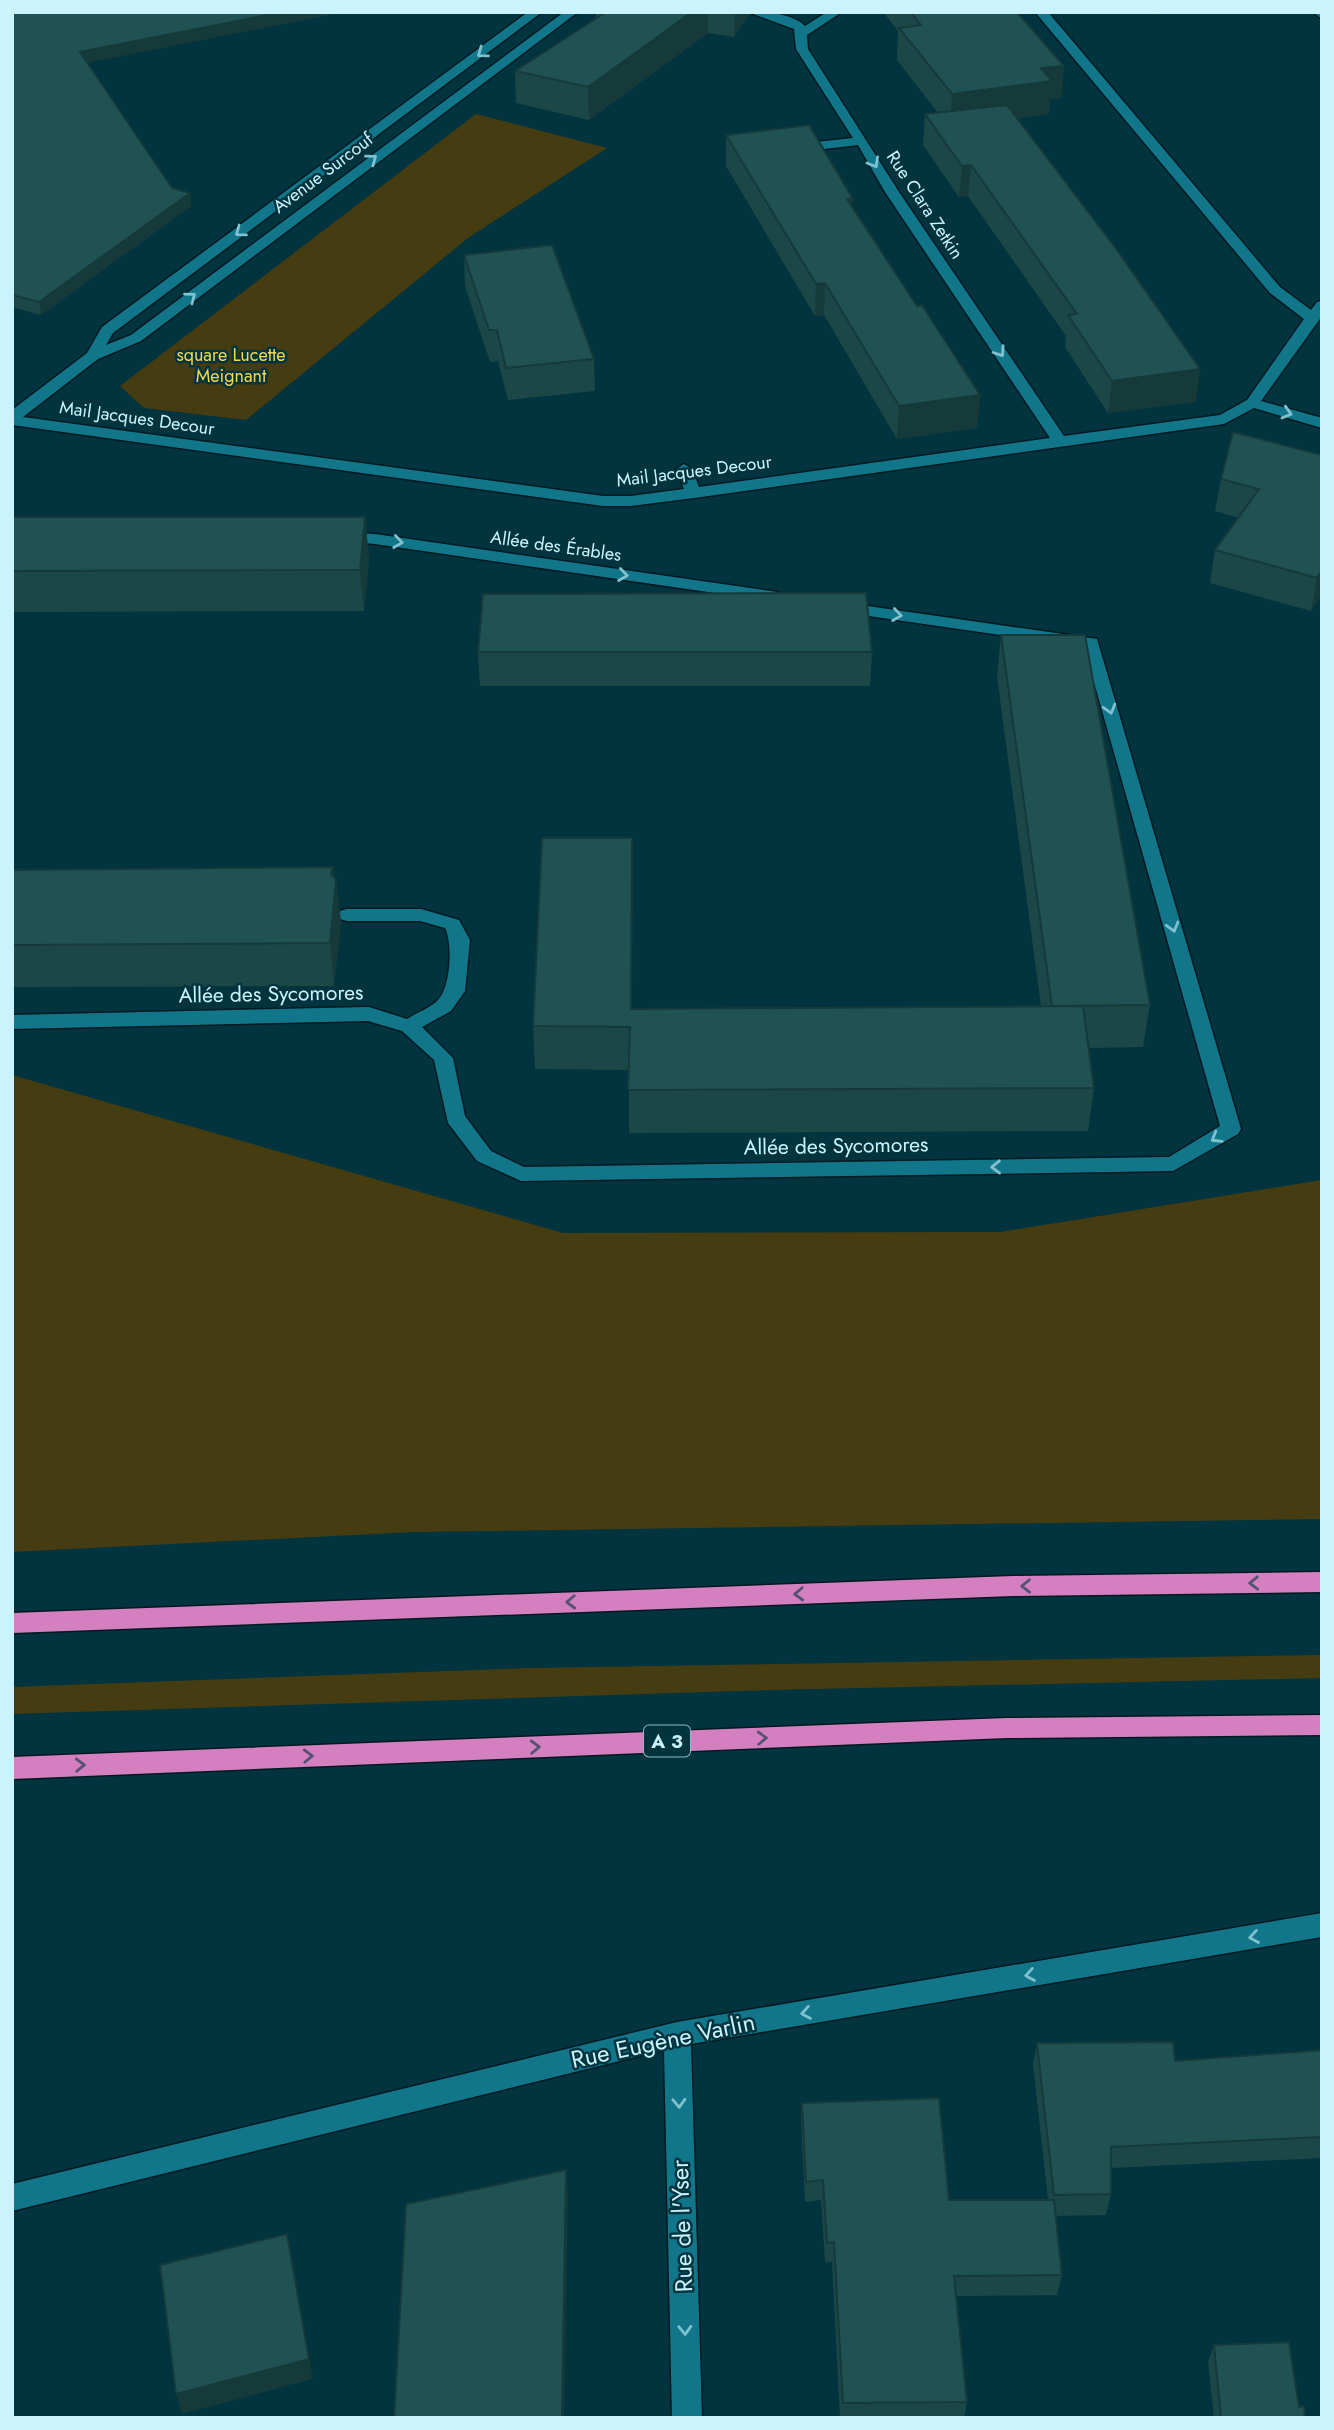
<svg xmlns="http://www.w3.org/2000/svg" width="1334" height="2430" viewBox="0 0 1334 2430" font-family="Jost,sans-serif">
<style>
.green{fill:#463c11}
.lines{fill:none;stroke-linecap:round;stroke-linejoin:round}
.minor-casing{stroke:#001a20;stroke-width:3}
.highway-casing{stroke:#001a20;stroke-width:3}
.minor{fill:#12768a;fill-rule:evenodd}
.highway{fill:#d480c0;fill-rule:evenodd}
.wall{fill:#1c4747}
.shaded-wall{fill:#16393a}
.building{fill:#205253;stroke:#16393a;stroke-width:2}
.oneway{stroke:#80c1d0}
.oneway2{stroke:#555273}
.labels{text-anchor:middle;stroke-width:5;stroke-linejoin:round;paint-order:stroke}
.far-street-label{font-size:18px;fill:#caf3fe;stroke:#01343f}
.far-park-label{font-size:18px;fill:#f6d84f;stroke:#01343f}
.shield{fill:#01343f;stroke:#8ebac5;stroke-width:2}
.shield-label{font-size:19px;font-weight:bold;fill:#caf3fe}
.street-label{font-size:21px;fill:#caf3fe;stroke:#01343f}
.near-street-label{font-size:24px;fill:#caf3fe;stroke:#01343f}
</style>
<rect width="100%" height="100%" fill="#01343f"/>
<!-- green -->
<path class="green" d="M476,114L607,148L468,238L246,420L144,408L120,386Z
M12,1075L563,1233L1000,1232L1322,1180V1519L414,1532L12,1552Z
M1322,1655V1678L770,1690L12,1714V1687L530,1668Z"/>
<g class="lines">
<defs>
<path id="minor" d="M528,12H542L113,333L106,345L131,335L564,12H578L141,341L98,359L23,417L603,496H631L684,489L676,469L684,464L692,469L699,487L1050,438L885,192L858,145L816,150L809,146L816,142L853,138L796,49L794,29L748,12C765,12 792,13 805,26L827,12H842L807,35L808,49L899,192L1064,436L1220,415L1247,400L1304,319L1270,293L1035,12H1048L1280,287L1311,310L1317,302L1322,301V316L1261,401L1322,418V428L1254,408L1224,424L694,498L631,506H603L12,425V410L87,353L102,327Z
M1313,12H1322V19Z
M338,532L375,534L777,592L785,597L777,602L375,544L332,540L330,537L332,534Z
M840,602L1097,639L1241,1129L1238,1134L1173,1171L521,1181L477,1161L448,1123L434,1060L402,1031L368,1021L12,1029V1015L369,1007L407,1019C416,1013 428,1009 436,1002C451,990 453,944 445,928L420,921H347L340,919L338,915L340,911L347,909H421L459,920L470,940L465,991L451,1011L422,1027L453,1058L465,1116L491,1151L524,1167L1169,1157L1220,1126L1084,647L834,611L832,607Z
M1322,1913V1937L691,2044L702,2418H672L664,2050L12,2211V2184L677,2022Z"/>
<path id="highway" d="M1322,1572V1592L1013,1596L12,1633V1613L1013,1576Z
M1322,1715V1735L1007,1738L12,1779V1757L1007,1718Z"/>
</defs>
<!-- minor casing -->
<use href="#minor" class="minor-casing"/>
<!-- highway casing -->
<use href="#highway" class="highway-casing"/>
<!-- minor -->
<use href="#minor" class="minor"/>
<!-- highway -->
<use href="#highway" class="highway"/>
</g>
<!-- wall -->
<path class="wall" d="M12,12L88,63L172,188L191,206L41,315L12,307Z
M596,12H749V15L734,37L708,33L589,120L516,103L515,71L596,19Z
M883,12H1017L1064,66L1061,98L1050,99L1049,114L1017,118L1196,402L1108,413L1065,347L1066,336L968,196L959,197L923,145L925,114L938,113L897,60L898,31Z
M726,135L852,207L917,306L980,395L977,428L897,439L824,315L815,316L726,166Z
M464,255L594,359L595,391L508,400L498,361L490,362L465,286Z
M1322,455V594L1311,611L1210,583L1215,550L1238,518L1215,511L1221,479Z
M12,517H365L369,558L364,611L12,612Z
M1001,635L1150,1005L1143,1047L1089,1048L1094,1088L1088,1131L629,1133V1070L535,1069L533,1026L632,838V1009L1041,1006L997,676Z
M478,652H872L870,686H480Z
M333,867L341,922L334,986L12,987V870Z
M1037,2043L1175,2061L1322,2050V2158L1111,2168V2194L1106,2215L1055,2216L1062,2275L1057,2295L956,2296L967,2402L964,2418H840L832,2262H825L821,2200L805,2202L801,2123L802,2103L949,2200H1048L1033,2065Z
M1214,2345L1299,2407L1305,2418H1214L1208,2362Z"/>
<!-- shaded-wall -->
<path class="shaded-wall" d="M283,12H345L82,64L80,52Z
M692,12H708V33L589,120L588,87Z
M735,12H749V15L734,37Z
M1155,12H1185L1155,15Z
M1064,66L1061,98L1050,99L1049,114L950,127L952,94L1041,68Z
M971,165L968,196L959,197L962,166Z
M190,193L191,206L41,315L39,302Z
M847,199H853L851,230Z
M825,283L824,315L815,316L816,284Z
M1200,369L1196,402L1108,413L1112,381Z
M980,395L977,428L897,439L899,406Z
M365,517L369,558L364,611L360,570Z
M1322,571V594L1311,611L1317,578Z
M632,838L633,880L631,1051V1009Z
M333,867L335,886L336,880L341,922L334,986L330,943L331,874Z
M566,2170L568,2195L564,2418H562Z
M287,2234L313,2379L182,2414L176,2394Z"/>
<!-- building -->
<path class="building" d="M12,12H283L80,52L172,188L190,193L39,302L12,295Z
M606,12H692L588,87L515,71Z
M911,12H1017L1064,66L1041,68L1052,81L952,94L899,28L921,25Z
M1007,105L1117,250L1200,369L1112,381L1068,315L1077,314L971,165L962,166L925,114Z
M809,125L853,199H847L917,306L922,305L980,395L899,406L825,283L816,284L726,135Z
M552,245L594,359L506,368L497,330H489L464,255Z
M1233,432L1322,455V571L1317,578L1215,550L1259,489L1221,479Z
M12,517H365L360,570L12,571Z
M866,593L872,652H478L483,594Z
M1001,635H1085L1150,1005L1052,1006Z
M542,838H632L631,1009L1083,1006L1094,1088L628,1090L630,1027L533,1026Z
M333,867L331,874L336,880L330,943L12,945V870Z
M1173,2042L1175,2061L1322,2050V2137L1111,2147V2194L1054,2195L1037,2043Z
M939,2098L949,2200H1054L1062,2275L954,2276L967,2402L843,2403L834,2242L827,2243L823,2180L806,2182L802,2103Z
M566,2170L562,2418H394L406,2204Z
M287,2234L309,2359L176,2394L160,2265Z
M1289,2342L1299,2407L1304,2406L1305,2418H1221L1214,2345Z"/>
<!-- one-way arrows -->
<defs><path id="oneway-chevron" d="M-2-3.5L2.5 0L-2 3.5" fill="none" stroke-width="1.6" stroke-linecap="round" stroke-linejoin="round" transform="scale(1.75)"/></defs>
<g class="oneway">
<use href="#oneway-chevron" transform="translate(482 53) rotate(144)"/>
<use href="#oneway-chevron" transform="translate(372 159) rotate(-37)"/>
<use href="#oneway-chevron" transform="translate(874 163) rotate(60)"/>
<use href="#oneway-chevron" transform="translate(240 232) rotate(143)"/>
<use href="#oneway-chevron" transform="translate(191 297) rotate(-37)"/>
<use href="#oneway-chevron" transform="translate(1000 352) rotate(56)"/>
<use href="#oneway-chevron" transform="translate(1287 413) rotate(16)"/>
<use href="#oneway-chevron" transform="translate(398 542) rotate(8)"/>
<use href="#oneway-chevron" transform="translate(623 575) rotate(8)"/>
<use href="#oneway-chevron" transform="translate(897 615) rotate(8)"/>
<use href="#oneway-chevron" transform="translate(1110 709) rotate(74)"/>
<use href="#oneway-chevron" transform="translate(1173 927) rotate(74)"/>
<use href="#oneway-chevron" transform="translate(1216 1138) rotate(149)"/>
<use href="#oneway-chevron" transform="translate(996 1167) rotate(179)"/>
<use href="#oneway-chevron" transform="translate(1254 1937) rotate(170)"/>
<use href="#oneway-chevron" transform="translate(1030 1975) rotate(170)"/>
<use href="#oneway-chevron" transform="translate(806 2013) rotate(170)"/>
<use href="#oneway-chevron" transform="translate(679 2103) rotate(88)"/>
<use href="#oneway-chevron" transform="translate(685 2330) rotate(88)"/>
</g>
<g class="oneway2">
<use href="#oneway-chevron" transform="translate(1254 1583) rotate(179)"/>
<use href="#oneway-chevron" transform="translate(1026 1586) rotate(179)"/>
<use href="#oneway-chevron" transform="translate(799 1594) rotate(178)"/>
<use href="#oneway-chevron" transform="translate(571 1602) rotate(178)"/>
<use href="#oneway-chevron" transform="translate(762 1738) rotate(-2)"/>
<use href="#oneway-chevron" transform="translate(535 1747) rotate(-2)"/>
<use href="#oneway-chevron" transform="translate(308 1756) rotate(-2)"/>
<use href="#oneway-chevron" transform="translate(80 1765) rotate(-2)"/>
</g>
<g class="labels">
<!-- far-street labels -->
<g class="far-street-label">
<text transform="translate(323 173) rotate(-37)" y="6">Avenue Surcouf</text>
<text transform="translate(925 205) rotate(57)" y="6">Rue Clara Zetkin</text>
<text transform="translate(137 418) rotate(8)" y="6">Mail Jacques Decour</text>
<text transform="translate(694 471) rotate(-7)" y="6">Mail Jacques Decour</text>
<text transform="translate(556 546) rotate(8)" y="6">Allée des Érables</text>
</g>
<!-- far-park labels -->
<g class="far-park-label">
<text x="231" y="361">square Lucette<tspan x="231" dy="21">Meignant</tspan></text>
</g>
<!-- shield labels -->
<rect class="shield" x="644" y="1725.5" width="46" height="31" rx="5"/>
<g class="shield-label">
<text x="667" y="1748">A 3</text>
</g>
<!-- street labels -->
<g class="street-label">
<text transform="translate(271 994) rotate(-1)" y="7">Allée des Sycomores</text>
<text transform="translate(836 1146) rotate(-1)" y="7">Allée des Sycomores</text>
</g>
<!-- near-street labels -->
<g class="near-street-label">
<text transform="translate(663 2041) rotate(-12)" y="8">Rue Eugène Varlin</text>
<text transform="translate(682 2226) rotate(-92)" y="8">Rue de l'Yser</text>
</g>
</g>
<!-- border -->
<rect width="1334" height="2430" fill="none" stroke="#caf3fe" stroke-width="28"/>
</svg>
